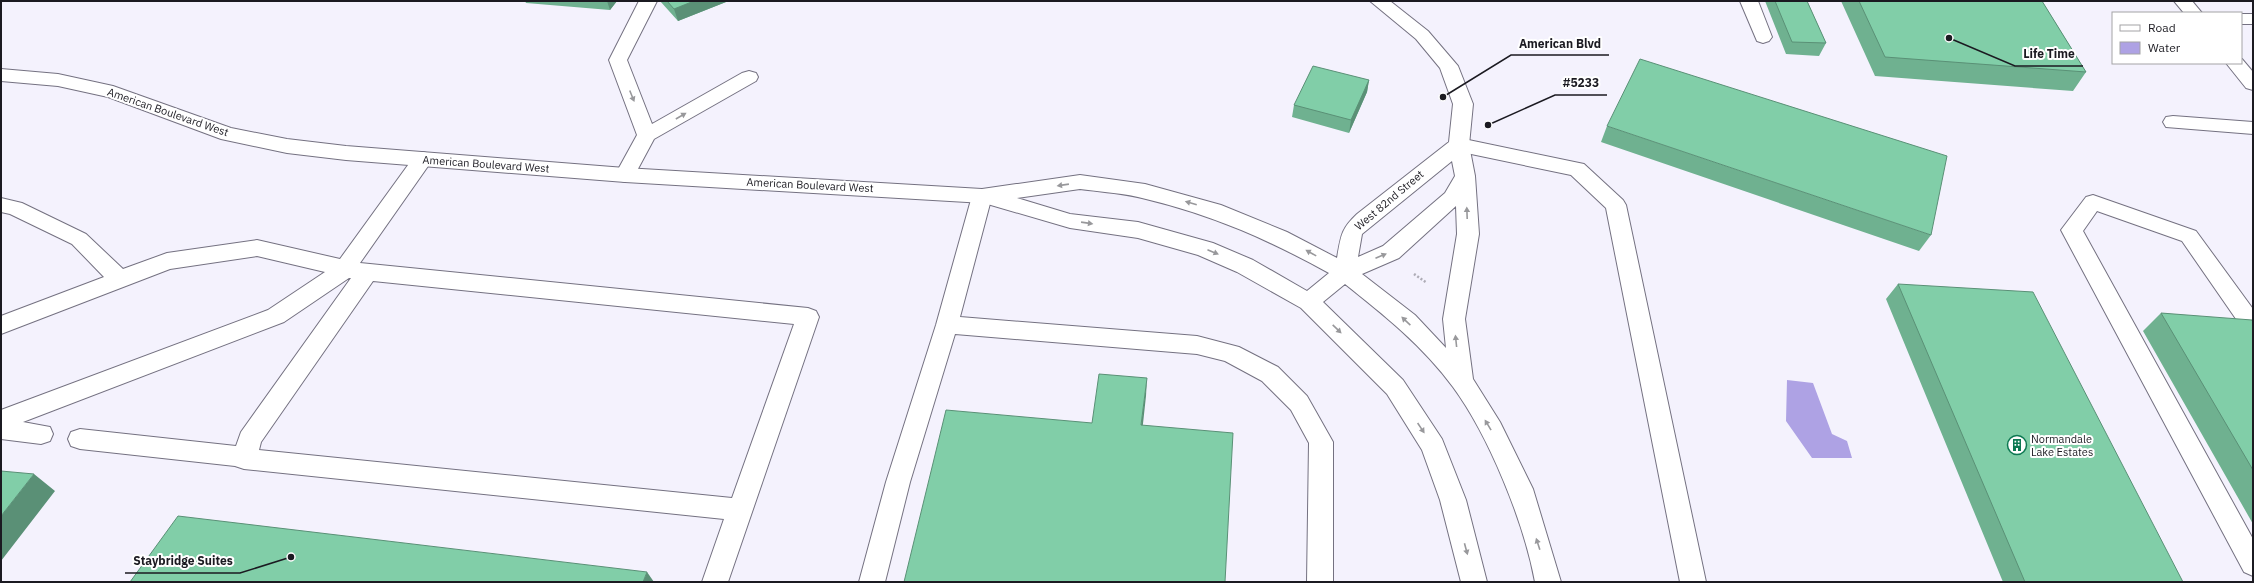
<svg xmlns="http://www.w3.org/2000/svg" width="2254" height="583" viewBox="0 0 2254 583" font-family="'IBM Plex Sans',sans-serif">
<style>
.water{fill:#aea2e4}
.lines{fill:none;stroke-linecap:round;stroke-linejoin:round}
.service-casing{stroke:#747181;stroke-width:2}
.tertiary-casing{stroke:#747181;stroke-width:2}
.path{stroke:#aeacb6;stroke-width:2.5;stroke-dasharray:2 2;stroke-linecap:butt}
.service{fill:#fff;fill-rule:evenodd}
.tertiary{fill:#fff;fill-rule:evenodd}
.wall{fill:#6fb190}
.shaded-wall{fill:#5a9076}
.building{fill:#81cea8;stroke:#5a9076}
.oneway{fill:#98989b}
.labels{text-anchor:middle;stroke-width:4;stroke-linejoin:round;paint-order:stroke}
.street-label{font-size:11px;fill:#1b1a21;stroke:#fff}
.poi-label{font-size:11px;fill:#1b1a21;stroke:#fff;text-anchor:start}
.leader{fill:none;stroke:#1b1a21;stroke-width:1.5}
.callout-dot{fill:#1b1a21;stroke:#fff;stroke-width:1.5}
.callout-label{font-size:12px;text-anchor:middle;font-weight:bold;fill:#1b1a21;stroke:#fff;stroke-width:4;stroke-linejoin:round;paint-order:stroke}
</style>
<rect width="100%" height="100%" fill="#f4f2fd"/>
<!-- water -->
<path class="water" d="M1787,380L1813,383L1832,434L1847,441L1852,458H1812L1786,421Z"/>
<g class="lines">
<defs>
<path id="service" d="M639,1H657L627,60L652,124L742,73L749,71L756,73L758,77L756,81L654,139L632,180L625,182L618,180L615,175L637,135L609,60Z
M1740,1H1758L1772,37L1769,41L1763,43L1757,41Z
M2174,1H2192L2202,13H2184Z
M2241,14H2253V24H2241Z
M2242,59L2253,72V90L2246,88L2226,63H2241Z
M2173,116L2253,122V134L2166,127L2163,122L2166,117Z
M1459,138L1584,164L1623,200L1626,205L1706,582H1680L1606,208L1571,175L1452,150L1449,145L1452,140Z
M423,152L430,154L433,159L360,263L808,308L816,311L819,317L728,582H702L724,519L244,469L235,466L80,449L71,446L68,439L71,432L80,429L236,446L241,432L351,278H349L284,322L23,422L50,427L53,434L50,441L41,444L1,439V410L268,310L325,272L257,256L170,269L1,334V316L104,277L72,244L10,214L1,212V198L22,203L86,234L123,269L167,253L257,240L340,259L416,154ZM373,281L794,324L732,498L259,450L261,442Z
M982,189L989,191L992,196L960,317L1197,336L1239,347L1278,367L1307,396L1333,442V582H1307L1309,443L1291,410L1262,381L1225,361L1197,354L955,334L910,482L885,582H859L886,482L936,325L972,196L975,191Z
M2093,195L2196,231L2253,309V335L2245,332L2182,241L2097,211L2083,231L2253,539V576L2244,572L2061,230L2086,197Z"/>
<path id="tertiary" d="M1370,1H1390L1428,31L1458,66L1473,104L1469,145L1475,176L1479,234L1465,319L1473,379L1500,422L1533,489L1561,582H1535C1524,522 1489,436 1453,387C1423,346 1384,315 1345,284L1323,302L1403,380L1442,439L1466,500L1487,582H1461L1440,500L1422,450L1387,394L1301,308L1237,272L1198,255L1138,238L1070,228L984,203L625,182L346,160L287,153L221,139L108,97L58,86L1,81V69L58,74L113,86L231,128L287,139L346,146L625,168L982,189L1080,175L1145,184L1221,205L1287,232L1337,258C1341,236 1341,229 1357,214L1449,142L1453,104L1440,68L1416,39ZM1452,161L1455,176L1445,193L1383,246L1358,257L1362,234ZM1080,189C1102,192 1125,193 1146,199C1213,215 1269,240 1329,273L1307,291L1253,260L1213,243L1138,222L1070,214L1017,198ZM1456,206L1457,234L1443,319L1446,348L1415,315L1362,274L1399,258Z"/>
</defs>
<!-- service casing -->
<use href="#service" class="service-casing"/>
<!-- tertiary casing -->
<use href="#tertiary" class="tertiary-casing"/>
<!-- path -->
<path class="path" d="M1414,274L1427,283"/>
<!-- service -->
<use href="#service" class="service"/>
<!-- tertiary -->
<use href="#tertiary" class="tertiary"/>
</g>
<!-- wall -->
<path class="wall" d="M525,1H617L610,10L526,3Z
M660,1H725L726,2L678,21Z
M1765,1H1807L1826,43L1819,56L1786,54Z
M1841,1H2042L2086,72L2073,91L1875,76Z
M1369,80L1367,92L1349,133L1292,117L1294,105Z
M1607,126L1931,235L1919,251L1601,142Z
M1898,284L2183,582H2003L1886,299Z
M2161,313L2253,322V524L2143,331Z"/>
<!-- shaded-wall -->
<path class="shaded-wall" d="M607,1H617L610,10Z
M694,1H725L726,2L678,21L674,9Z
M1369,80L1367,92L1349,133L1351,120Z
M1147,378L1146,396L1141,442V425Z
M34,474L55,491L1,561V516Z
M647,572L654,582H643Z"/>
<!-- building -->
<path class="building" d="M667,1H694L674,9Z
M1775,1H1807L1826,43L1792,42Z
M1859,1H2042L2086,72L1885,57Z
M1640,59L1947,156L1931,235L1607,126Z
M1313,66L1369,80L1351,120L1294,105Z
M1898,284L2033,292L2183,582H2025Z
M2161,313L2252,320L2253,322V470Z
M1099,374L1147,378L1141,425L1233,433L1225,582H904L946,410L1092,423Z
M1,471L34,474L1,516Z
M178,516L647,572L643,582H130Z"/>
<!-- one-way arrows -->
<defs><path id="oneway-solid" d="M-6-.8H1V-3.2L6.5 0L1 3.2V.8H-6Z"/></defs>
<g class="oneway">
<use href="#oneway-solid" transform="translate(632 96) rotate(68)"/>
<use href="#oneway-solid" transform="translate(681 116) rotate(-30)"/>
<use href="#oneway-solid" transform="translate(1063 185) rotate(172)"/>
<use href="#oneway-solid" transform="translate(1191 203) rotate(-164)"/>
<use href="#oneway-solid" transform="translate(1467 213) rotate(-92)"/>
<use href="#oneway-solid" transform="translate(1087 223) rotate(8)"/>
<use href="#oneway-solid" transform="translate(1213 252) rotate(23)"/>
<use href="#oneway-solid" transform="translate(1311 253) rotate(-151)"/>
<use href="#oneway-solid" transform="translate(1381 256) rotate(-23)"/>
<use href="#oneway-solid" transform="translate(1406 321) rotate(-137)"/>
<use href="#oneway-solid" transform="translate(1337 329) rotate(44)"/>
<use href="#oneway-solid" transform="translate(1456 341) rotate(-96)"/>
<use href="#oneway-solid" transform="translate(1488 425) rotate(-121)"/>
<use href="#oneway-solid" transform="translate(1421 428) rotate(56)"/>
<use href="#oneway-solid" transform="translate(1538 544) rotate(-108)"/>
<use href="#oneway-solid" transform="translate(1466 549) rotate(75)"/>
</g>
<!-- icons -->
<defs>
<symbol id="building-ring" viewBox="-11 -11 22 22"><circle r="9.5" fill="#fff" stroke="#0d7852" stroke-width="1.5"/><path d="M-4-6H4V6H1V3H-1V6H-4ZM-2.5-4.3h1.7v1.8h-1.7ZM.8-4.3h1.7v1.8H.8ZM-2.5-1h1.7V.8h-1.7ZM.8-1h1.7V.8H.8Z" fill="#0d7852"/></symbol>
</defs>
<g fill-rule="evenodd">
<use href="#building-ring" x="2006" y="434" width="22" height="22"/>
</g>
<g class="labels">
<!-- street labels -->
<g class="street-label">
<text transform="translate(168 112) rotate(19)" y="4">American Boulevard West</text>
<text transform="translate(486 164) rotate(4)" y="4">American Boulevard West</text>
<text transform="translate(810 185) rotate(3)" y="4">American Boulevard West</text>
<text transform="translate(1389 200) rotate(-40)" y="4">West 82nd Street</text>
</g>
<!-- poi labels -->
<g class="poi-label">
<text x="2031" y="443">Normandale<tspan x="2031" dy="13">Lake Estates</tspan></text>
</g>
</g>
<!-- callouts -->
<path class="leader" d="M1443 97L1511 55H1609M1949 38L2015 66H2083M1488 125L1555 95H1607M291 557L240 573H125"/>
<g class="callout-dot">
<circle cx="1443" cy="97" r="4"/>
<circle cx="1949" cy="38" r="4"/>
<circle cx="1488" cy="125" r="4"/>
<circle cx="291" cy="557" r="4"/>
</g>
<g class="callout-label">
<text x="1560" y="48">American Blvd</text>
<text x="2049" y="58">Life Time</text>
<text x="1581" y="87">#5233</text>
<text x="183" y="565">Staybridge Suites</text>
</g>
<!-- border -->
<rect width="2254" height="583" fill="none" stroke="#1b1a21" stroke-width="4"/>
<!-- legend -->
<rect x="2112" y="12" width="130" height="52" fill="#ffffff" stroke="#a4a3a6"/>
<rect x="2120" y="25" width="20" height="6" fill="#ffffff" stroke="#a4a3a6"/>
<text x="2148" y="32" font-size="12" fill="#1b1a21">Road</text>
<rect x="2120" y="42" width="20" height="12" fill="#aea2e4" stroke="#a4a3a6"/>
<text x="2148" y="52" font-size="12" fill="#1b1a21">Water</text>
</svg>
